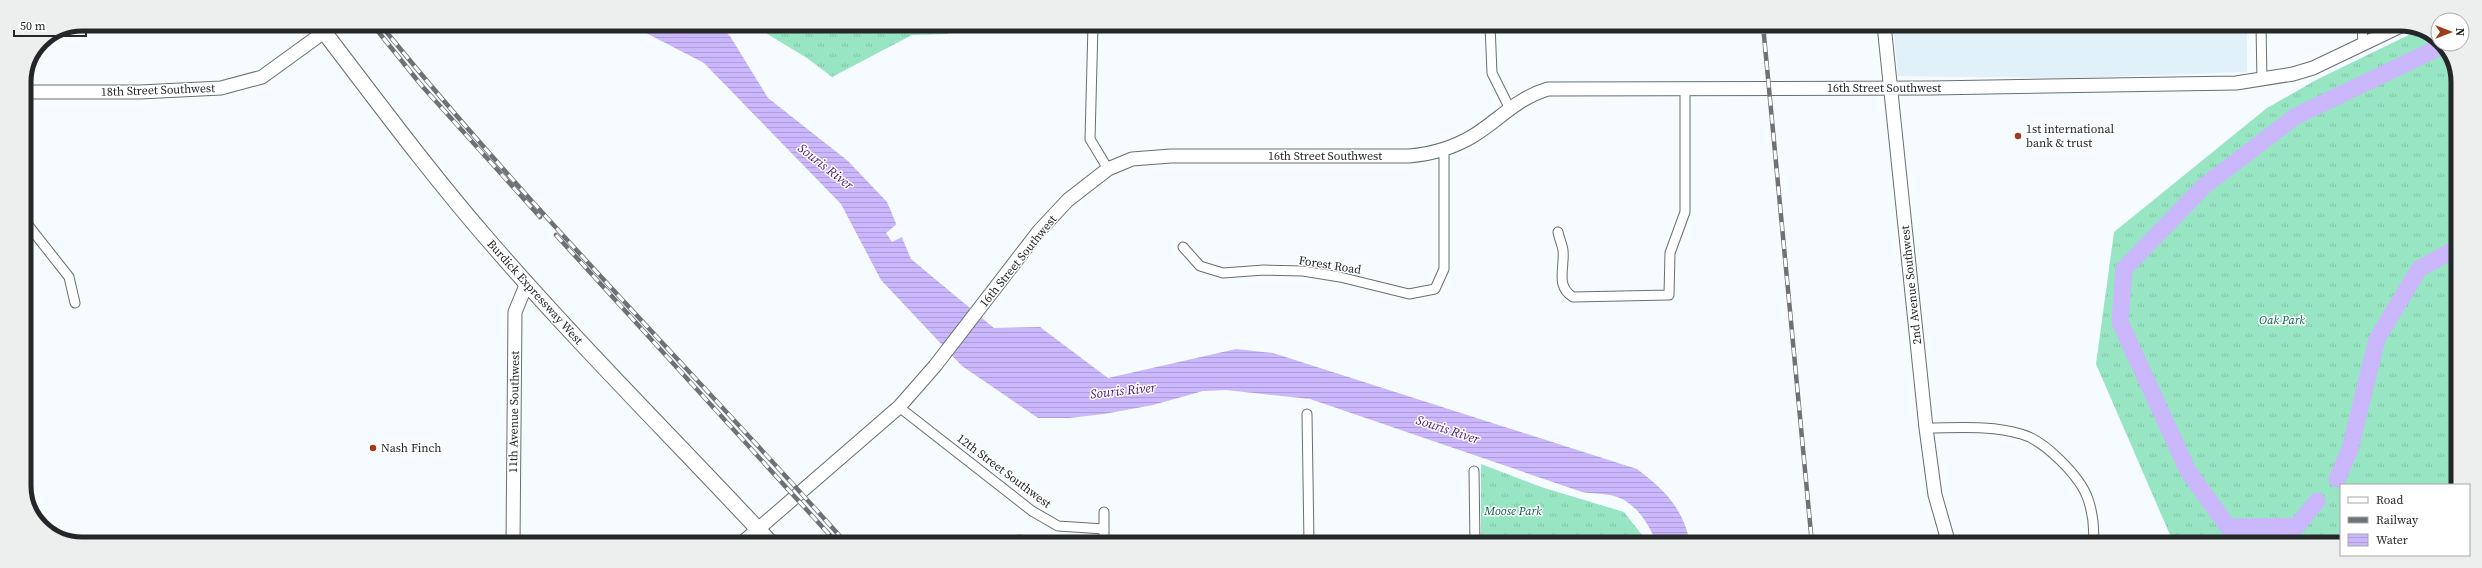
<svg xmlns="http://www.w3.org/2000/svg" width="2482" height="568" viewBox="0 0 2482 568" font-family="'Source Serif 4',serif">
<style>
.built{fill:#e1f1f9}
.grass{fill:url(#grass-tufts)}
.pitch{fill:#98e5c3}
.water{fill:url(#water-rules)}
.pier{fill:#f5fbff}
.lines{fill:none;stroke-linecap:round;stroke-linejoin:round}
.river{stroke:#cab7fc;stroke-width:17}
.street-casing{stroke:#686f73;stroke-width:11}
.secondary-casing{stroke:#686f73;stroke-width:15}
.primary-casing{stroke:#686f73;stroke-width:17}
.street{stroke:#fff;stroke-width:9}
.secondary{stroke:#fff;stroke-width:13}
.primary{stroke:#fff;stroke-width:15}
.rail-casing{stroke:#6e7275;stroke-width:4.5}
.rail{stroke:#fff;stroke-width:3;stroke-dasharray:9;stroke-linecap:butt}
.poi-dot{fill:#a1391b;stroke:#fff;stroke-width:1.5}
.labels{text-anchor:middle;stroke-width:3;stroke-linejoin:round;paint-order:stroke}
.street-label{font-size:12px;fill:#242628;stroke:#fff}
.poi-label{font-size:12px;fill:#242628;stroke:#fff;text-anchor:start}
.park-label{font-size:12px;font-style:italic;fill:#056144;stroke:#fff}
.water-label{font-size:13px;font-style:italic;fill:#411778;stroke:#fff}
.rim{fill:none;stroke:#242628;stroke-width:5}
</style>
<defs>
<pattern id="grass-tufts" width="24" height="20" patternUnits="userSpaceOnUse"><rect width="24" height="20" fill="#98e5c3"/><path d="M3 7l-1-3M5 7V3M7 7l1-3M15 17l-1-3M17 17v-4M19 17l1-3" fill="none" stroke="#83c4a8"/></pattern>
<pattern id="water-rules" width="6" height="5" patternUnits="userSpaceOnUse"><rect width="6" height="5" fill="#cab7fc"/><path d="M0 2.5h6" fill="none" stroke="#ad9dd8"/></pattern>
</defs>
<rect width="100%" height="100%" fill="#f5fbff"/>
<!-- built -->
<path class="built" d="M1893,25H2247V72L2071,78L1898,76Z"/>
<!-- grass -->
<path class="grass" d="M751,24H948V34L912,35L832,77L807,58Z
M2419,30L2438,40V44H2444L2458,78L2457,485H2341V544H2174L2096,364L2114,232L2267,108L2316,80Z
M1481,464L1541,487L1624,512L1642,535L1643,544H1481Z"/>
<!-- pitch -->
<path class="pitch" d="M2458,138V163L2449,142Z"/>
<!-- water -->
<path class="water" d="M621,24H718L730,36L768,98L848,161L887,202L911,259L994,328L1040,327L1108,378L1236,349L1273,353L1637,469C1664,489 1684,509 1690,544H1657C1650,526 1638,506 1620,498C1609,493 1594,494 1582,492L1310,399L1226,390L1203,391L1153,405L1104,414L1069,418H1038L962,366L881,280L841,204L704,63L646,33Z
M1020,534L1033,538L1039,543H1002L1010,536Z"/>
<!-- pier -->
<path class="pier" d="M898,223L904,236L892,242L886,233Z"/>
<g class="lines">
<!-- river -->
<path class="river" d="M2337,479L2350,449L2377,339L2419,269L2457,248
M2317,501L2297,526L2228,527L2188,471L2120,322L2124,269L2204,186L2296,116L2444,45"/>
<defs>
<path id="street" d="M1093,25L1090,139L1108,169
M1490,25L1492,73L1509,107
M2261,25L2262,80
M2362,25L2363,45
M24,220L69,277L75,303
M1558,232C1559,238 1562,244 1563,250C1565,268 1555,286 1573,297L1669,295L1670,253L1685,212V88
M1183,247L1200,266L1223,273L1264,270L1303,271L1340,277L1409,294L1435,289L1444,269V149
M899,407L1032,511L1058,526L1104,529
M1307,414L1309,543
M1926,428C1957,428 1991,425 2021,434C2044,440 2080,476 2088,499C2093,514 2095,528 2093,544
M1474,471L1475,544
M1104,543V512"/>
<path id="secondary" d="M1884,25L1926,428L1935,495L1949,544
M24,92H140L221,88L262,77L324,32
M513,543L515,312L527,283
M742,543L899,407L935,366L1039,231L1068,200L1108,169L1132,159L1171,156H1409C1432,154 1453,148 1473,136C1499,120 1517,98 1548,89L1932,88L2236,83L2293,74L2313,68L2403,25"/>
<path id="primary" d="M318,24C374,97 429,172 490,242C580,346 677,442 771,543"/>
</defs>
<!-- street casing -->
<use href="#street" class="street-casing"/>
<!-- secondary casing -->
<use href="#secondary" class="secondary-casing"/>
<!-- primary casing -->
<use href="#primary" class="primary-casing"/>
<!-- street -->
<use href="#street" class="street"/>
<!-- secondary -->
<use href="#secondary" class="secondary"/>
<!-- primary -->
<use href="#primary" class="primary"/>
<defs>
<path id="rail" d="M372,24L422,86L540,217
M380,24C526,205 692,370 846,543
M1763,25L1812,544
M556,235L837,543"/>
</defs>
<!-- rail casing -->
<use href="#rail" class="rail-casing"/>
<!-- rail -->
<use href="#rail" class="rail"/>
</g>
<!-- markers -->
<g class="poi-dot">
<circle cx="2018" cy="136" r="4"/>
<circle cx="373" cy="448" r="4"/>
</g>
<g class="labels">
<!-- street labels -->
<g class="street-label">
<text x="1884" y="92">16th Street Southwest</text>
<text transform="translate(158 90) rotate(-2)" y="4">18th Street Southwest</text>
<text x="1325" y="160">16th Street Southwest</text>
<text transform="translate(1018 261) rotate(-51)" y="4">16th Street Southwest</text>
<text transform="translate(1330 265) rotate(9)" y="4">Forest Road</text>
<text transform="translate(1911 285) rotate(-96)" y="4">2nd Avenue Southwest</text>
<text transform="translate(535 292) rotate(48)" y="4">Burdick Expressway West</text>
<text transform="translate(514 412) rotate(-89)" y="4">11th Avenue Southwest</text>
<text transform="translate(1004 471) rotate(37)" y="4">12th Street Southwest</text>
</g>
<!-- poi labels -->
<g class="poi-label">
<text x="2026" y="133">1st international<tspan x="2026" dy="14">bank &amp; trust</tspan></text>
<text x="381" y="452">Nash Finch</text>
</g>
<!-- park labels -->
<g class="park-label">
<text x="2282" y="324">Oak Park</text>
<text x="1513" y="515">Moose Park</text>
</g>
<!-- water labels -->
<g class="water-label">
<text transform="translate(826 166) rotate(38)" y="5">Souris River</text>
<text transform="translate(1123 390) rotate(-6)" y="5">Souris River</text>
<text transform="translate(1448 429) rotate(18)" y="5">Souris River</text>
</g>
</g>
<!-- crop -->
<path d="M0 0H2482V568H0ZM82 31H2400A51 51 0 0 1 2451 82V486A51 51 0 0 1 2400 537H82A51 51 0 0 1 31 486V82A51 51 0 0 1 82 31Z" fill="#edeeee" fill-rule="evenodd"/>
<path class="rim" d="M82 31H2400A51 51 0 0 1 2451 82V486A51 51 0 0 1 2400 537H82A51 51 0 0 1 31 486V82A51 51 0 0 1 82 31Z"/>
<!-- legend -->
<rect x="2340" y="484" width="130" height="72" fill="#ffffff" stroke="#a7a8a9"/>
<rect x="2348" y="497" width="20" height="6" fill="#ffffff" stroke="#a7a8a9"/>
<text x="2376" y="504" font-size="12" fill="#242628">Road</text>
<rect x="2348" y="517" width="20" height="6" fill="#6e7275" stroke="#a7a8a9"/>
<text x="2376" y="524" font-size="12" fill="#242628">Railway</text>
<rect x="2348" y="534" width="20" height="12" fill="url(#water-rules)" stroke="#a7a8a9"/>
<text x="2376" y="544" font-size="12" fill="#242628">Water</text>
<!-- north arrow -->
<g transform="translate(2450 32) rotate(90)"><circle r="19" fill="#ffffff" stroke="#a7a8a9"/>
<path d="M0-3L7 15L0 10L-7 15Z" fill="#a1391b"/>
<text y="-6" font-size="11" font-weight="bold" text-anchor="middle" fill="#242628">N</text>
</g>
<!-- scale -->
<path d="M14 30v6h72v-6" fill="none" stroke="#242628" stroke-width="2"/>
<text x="20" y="30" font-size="12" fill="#242628" stroke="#ffffff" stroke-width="3" paint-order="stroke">50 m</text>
</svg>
